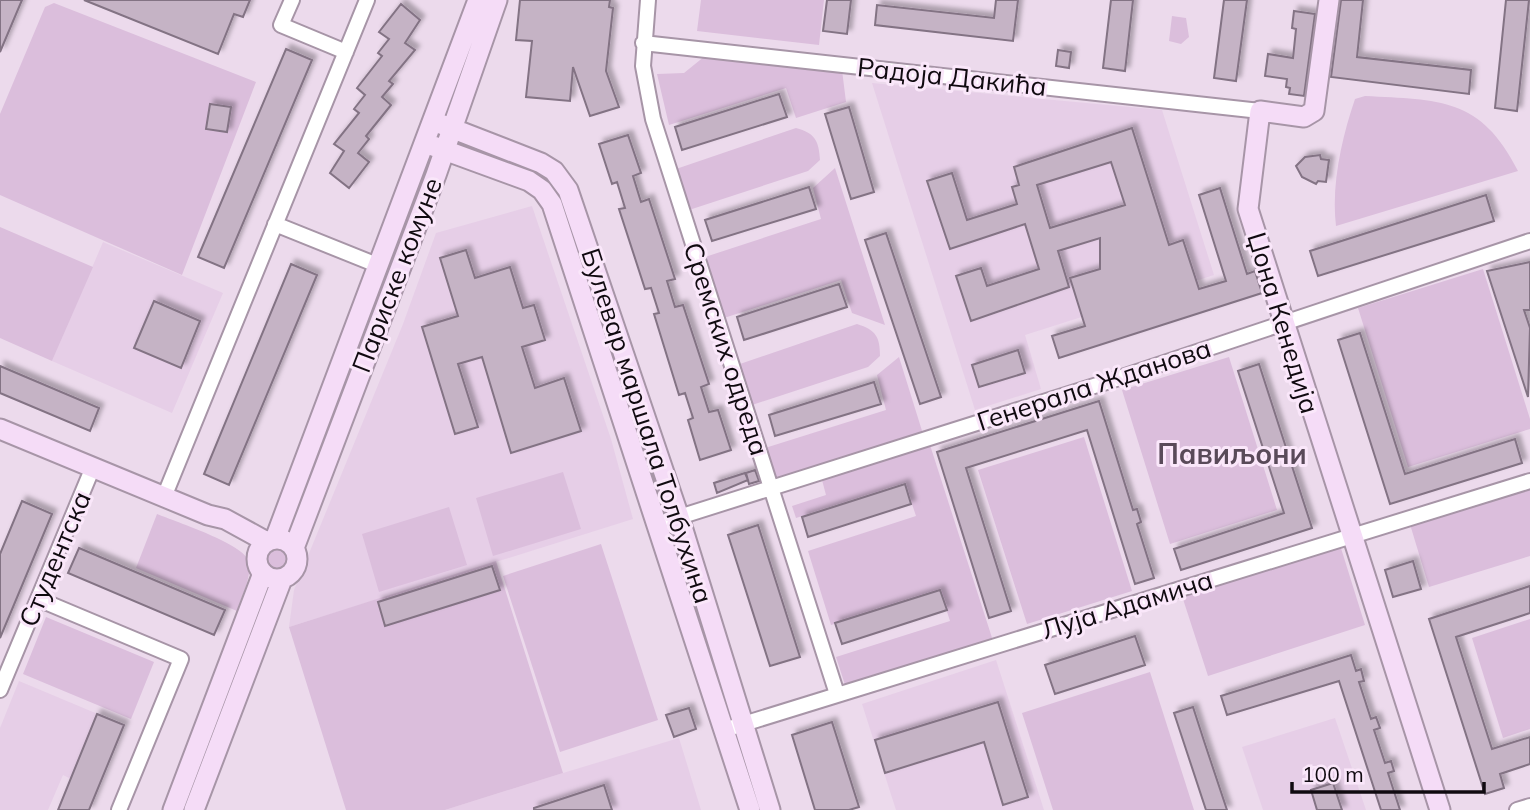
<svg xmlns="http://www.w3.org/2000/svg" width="1530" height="810" viewBox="0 0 1530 810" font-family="Mulish,sans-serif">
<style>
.built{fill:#e6cee7}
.green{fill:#dbbedc}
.building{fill:#c5b3c5;stroke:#837384;stroke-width:2;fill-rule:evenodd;filter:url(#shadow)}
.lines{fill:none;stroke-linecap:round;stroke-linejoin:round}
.street-casing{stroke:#a795a7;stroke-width:18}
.secondary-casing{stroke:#a795a7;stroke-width:23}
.street{stroke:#fff;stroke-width:14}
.secondary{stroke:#f5dcf7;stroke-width:19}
.labels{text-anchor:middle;stroke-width:6;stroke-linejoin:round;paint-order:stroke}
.street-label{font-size:26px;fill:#100a10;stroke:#fae7fa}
.neighbourhood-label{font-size:28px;font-weight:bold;fill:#594a59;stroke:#fae7fa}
</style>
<defs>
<filter id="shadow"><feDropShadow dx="4.5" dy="-4.5" stdDeviation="2" flood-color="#0004"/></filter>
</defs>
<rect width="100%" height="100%" fill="#ecdaec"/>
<!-- built -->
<path class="built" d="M872,83L1162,110L1214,275L1025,335L1041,389L975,410Z
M532,206L611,439L633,519L289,627L294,590L403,324L436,233Z
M103,242L223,293L172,413L52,361Z
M996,660L1044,810H896L862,704Z
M19,681L124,725L91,807L64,795L71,779L63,775L48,810H0V728Z
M1335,718L1366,810H1263L1242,747Z
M679,738L701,810H445L563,773Z"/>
<!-- green -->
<path class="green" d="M701,0H824L819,45L697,31Z
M54,3L256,82L182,275L0,195V114L45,7Z
M1172,16L1186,18L1189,37L1181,44L1169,41Z
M705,56L842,70L846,102L796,118L786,88L669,125L657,74L684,73Z
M1365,96C1439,100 1481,97 1518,171L1336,226C1331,185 1342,137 1355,99Z
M796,128C815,133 819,141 820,160L808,171L689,210L676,169Z
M835,168L885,325L852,313L841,280L724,318L705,257L821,219L813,188Z
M0,227L93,267L52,361L0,338Z
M1483,269L1530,419V429L1408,467L1358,308Z
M857,324C876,330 880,337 880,356L868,367L749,406L737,365Z
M899,357L923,434L775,481L765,448L886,410L877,375Z
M1229,357L1277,510L1170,544L1122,390Z
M1084,437L1132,591L1027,624L978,470Z
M930,445L994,644L847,691L836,657L950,621L940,590L831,625L808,551L916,516L905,483L796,518L792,506L826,495L822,480Z
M563,472L581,529L493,556L476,498Z
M1530,483V556L1429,587L1409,521Z
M449,507L467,565L379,592L362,534Z
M157,514C176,522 245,544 249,562C252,577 241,597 237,611L136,568Z
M601,544L658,720L560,752L503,576Z
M262 560a15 15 0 1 1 30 0a15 15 0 1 1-30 0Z
M1340,545L1365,625L1208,676L1182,596Z
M496,561L563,773L445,810H346L289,627Z
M46,617L154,662L131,719L23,674Z
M1530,619V729L1503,738L1472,638Z
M1150,672L1194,810H1053L1022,713Z"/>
<!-- building -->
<path class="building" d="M0,0H22L0,52Z
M84,0H250L243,17L234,14L218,54Z
M520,0H610L609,7L613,8L606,71L619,107L590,116L573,67L570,101L526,97L532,41L516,40Z
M827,0H851L847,34L823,31Z
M996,0H1018L1013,41L875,25L877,5L994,18Z
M1111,0H1133L1125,71L1103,68Z
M1224,0H1247L1236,81L1214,78Z
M1341,0H1363L1357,57L1471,70L1469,94L1331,77Z
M1506,0H1529L1517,111L1495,108Z
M401,4L420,20L405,43L415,50L389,81L393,84L382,97L391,105L366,136L369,139L358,153L369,162L349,188L330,173L344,151L334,144L359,113L354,109L365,95L357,88L382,56L378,53L389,39L379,32Z
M1294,11L1315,14L1304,96L1289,94L1290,88L1286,87L1287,79L1265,76L1268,54L1293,58L1296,29L1292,28Z
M286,49L312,60L224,268L198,257Z
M1058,50L1071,52L1069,68L1056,66Z
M779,94L787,117L682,150L675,127Z
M210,104L231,107L227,132L206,129Z
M849,107L874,192L851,199L825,114Z
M1132,128L1169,245L1183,240L1199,289L1226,281L1199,195L1220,188L1247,274L1255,271L1262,293L1059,358L1052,336L1085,326L1070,278L1100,269V238L1058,251L1069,287L971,321L956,276L981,268L987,286L1039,269L1025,224L950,249L927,181L952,173L967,220L1017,204L1012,187L1019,185L1014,167ZM1111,162L1125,205L1050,228L1037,185Z
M628,135L641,173L633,176L641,202L649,199L675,279L667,281L675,307L683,305L709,384L701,387L709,412L718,410L731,450L700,460L688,420L693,418L685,393L679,395L654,314L659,313L651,288L645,289L619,209L625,208L617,182L612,184L599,144Z
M1320,155L1321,159L1329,160L1326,182L1318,181L1316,184L1302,177L1296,166L1305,157Z
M809,187L816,209L712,241L705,220Z
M1486,195L1494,221L1318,276L1310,251Z
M886,233L941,397L920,404L865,240Z
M466,250L475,278L510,267L523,308L534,305L545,340L522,347L535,388L564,378L581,431L511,453L482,357L458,364L478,427L455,434L422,327L458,316L440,258Z
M1530,262V310H1524L1530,328L1528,397L1487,271Z
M291,264L317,275L229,485L204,474Z
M839,284L847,307L744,340L737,317Z
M154,301L200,321L181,368L134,348Z
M1360,333L1405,474L1515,439L1522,463L1390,504L1338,340Z
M1018,350L1025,373L979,387L972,365Z
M1259,364L1312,528L1181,570L1174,549L1284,513L1238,371Z
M0,366L99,408L90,431L0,393Z
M874,382L881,404L775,436L769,415Z
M1099,401L1133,510L1137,509L1141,522L1137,524L1154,578L1135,584L1087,430L966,468L1011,611L989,618L937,452Z
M755,470L759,481L749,484L746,473Z
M745,473L748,480L717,493L714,483Z
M905,484L911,504L808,537L802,517Z
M22,501L52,514L0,638V554Z
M758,525L800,657L770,666L728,535Z
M79,548L225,610L214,635L68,573Z
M1413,561L1421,589L1393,597L1385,570Z
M492,566L500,590L385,626L378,602Z
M1530,586V613L1456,637L1492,749L1530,737V764L1500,774L1504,788L1485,794L1429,619Z
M940,590L947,610L842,644L835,623Z
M1135,636L1145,665L1055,694L1045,665Z
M1351,655L1356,671L1361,669L1364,681L1359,682L1371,719L1376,717L1380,728L1374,730L1385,763L1391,761L1394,771L1388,773L1400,810H1381L1339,681L1227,715L1221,696Z
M998,702L1028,797L1003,805L984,742L885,773L875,740Z
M1193,707L1204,741L1227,810H1206L1174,713Z
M689,708L696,729L674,737L666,715Z
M97,714L124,725L89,810H58Z
M832,722L859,807L849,810H815L792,735Z
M1333,783L1342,810H1317L1311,790Z
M604,785L612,810H534V808Z"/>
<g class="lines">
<defs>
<path id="street" d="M292,0L281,25L346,52
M648,0L643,66L653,119L837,694
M643,43L1260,111
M275,224L377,265
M164,497L367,0
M657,524L1113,380L1530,241
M38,599L181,659L119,810
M0,690L93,467
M724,730L1530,481
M1517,810L1530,806"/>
<path id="secondary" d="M1329,0L1314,111L1304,117L1260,111L1248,209L1440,810
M433,121L541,163L554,171L568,190L679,517L770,810
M425,143L529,181L542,190L552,204L750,810
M0,429L208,515L225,519L267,542
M275,539L478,0
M257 559a20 20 0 1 1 40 0a20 20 0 1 1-40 0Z
M294,548L436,175L497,0
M173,810L263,573
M194,810L282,579"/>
</defs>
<!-- street casing -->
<use href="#street" class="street-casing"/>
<!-- secondary casing -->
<use href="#secondary" class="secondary-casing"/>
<!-- street -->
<use href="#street" class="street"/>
<!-- secondary -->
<use href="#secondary" class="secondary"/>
</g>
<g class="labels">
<!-- street labels -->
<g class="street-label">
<text transform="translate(952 77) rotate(6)" y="9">Радоја Дакића</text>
<text transform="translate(397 275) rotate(-69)" y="9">Париске комуне</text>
<text transform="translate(1283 323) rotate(73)" y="9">Џона Кенедија</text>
<text transform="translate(726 349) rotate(72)" y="9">Сремских одреда</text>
<text transform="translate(1094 385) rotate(-18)" y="9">Генерала Жданова</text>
<text transform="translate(647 426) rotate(72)" y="9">Булевар маршала Толбухина</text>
<text transform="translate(55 559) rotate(-67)" y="9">Студентска</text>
<text transform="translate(1127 605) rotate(-17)" y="9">Луја Адамича</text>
</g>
<!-- neighbourhood labels -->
<g class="neighbourhood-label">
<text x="1232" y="464">Павиљони</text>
</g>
</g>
<!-- scale -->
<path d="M1292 782v10h192v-10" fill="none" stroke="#100a10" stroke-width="3.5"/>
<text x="1302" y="782" font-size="21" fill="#100a10" stroke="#fae7fa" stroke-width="5" paint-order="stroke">100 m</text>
</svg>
